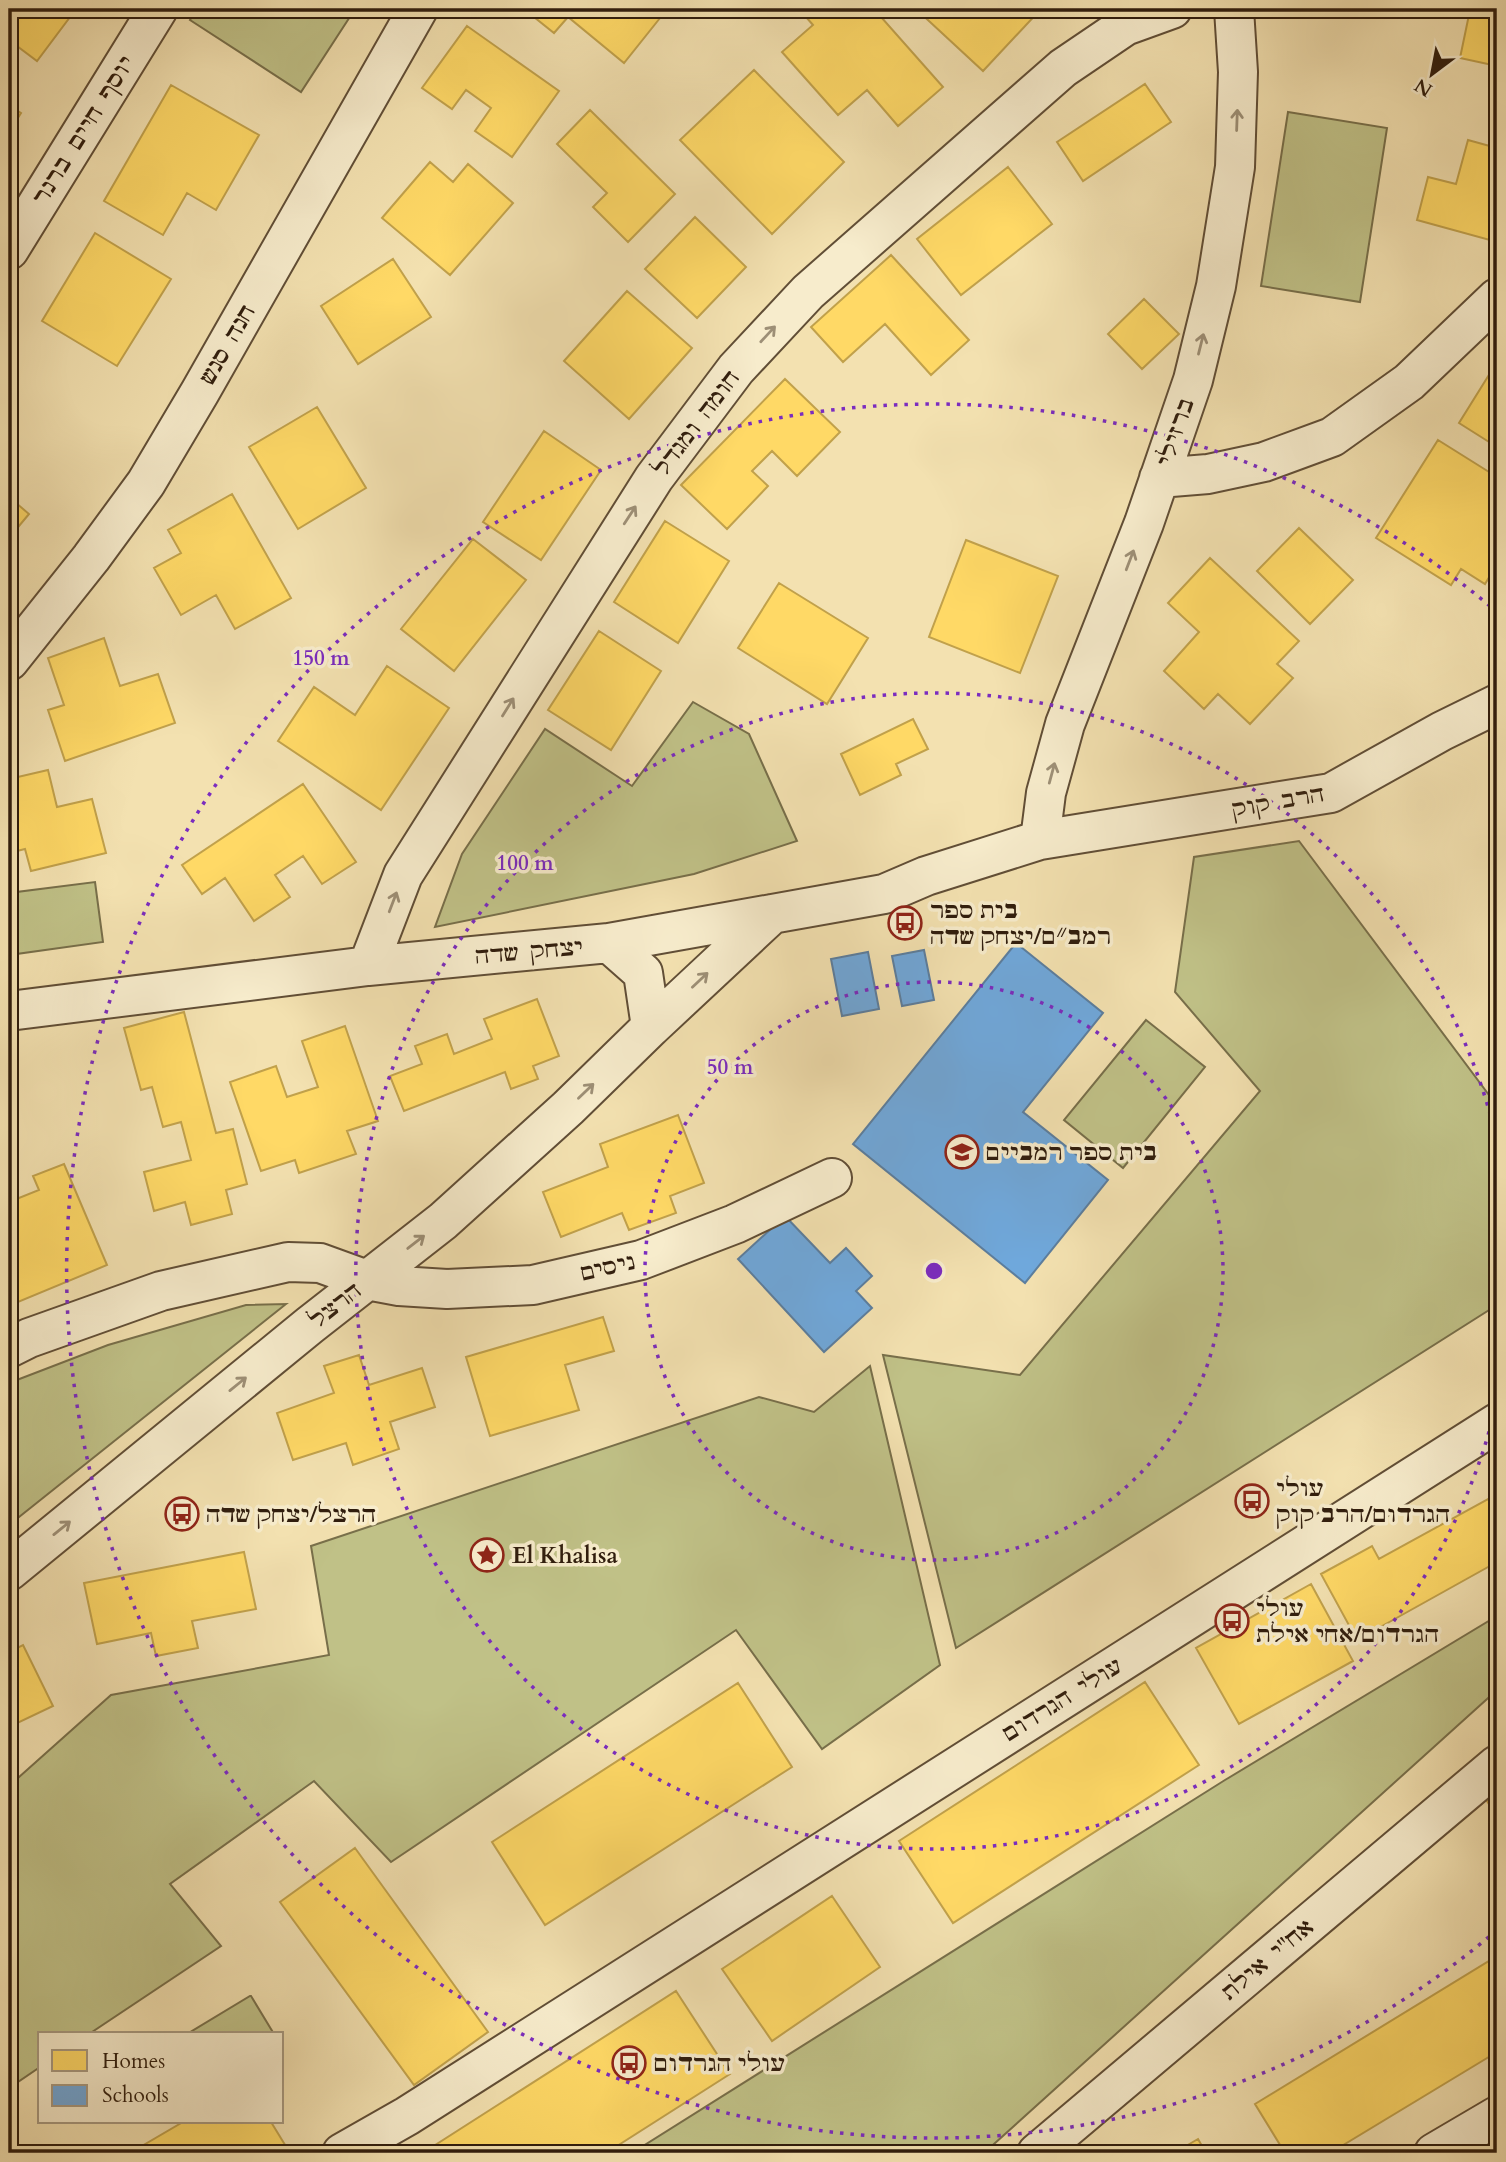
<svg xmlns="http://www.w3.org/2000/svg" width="1506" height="2162" viewBox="0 0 1506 2162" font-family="Cardo,'Frank Ruhl Libre',serif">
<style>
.green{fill:#c0c187;stroke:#786f4a;stroke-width:2}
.homes{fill:#ffd966;stroke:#c1a14b;stroke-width:2}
.schools{fill:#6fa8dc;stroke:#5c7e9e;stroke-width:2}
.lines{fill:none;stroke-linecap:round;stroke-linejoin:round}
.minor-casing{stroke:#614e36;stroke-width:42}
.minor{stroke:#f7eccc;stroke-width:38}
.oneway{stroke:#9d8f76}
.ring{fill:none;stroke:#7b2cbf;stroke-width:3.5;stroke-dasharray:3.5 7}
.labels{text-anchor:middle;stroke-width:7;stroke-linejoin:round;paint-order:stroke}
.street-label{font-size:23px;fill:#301d0d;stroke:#f7eccc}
.poi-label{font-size:23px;font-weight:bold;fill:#301d0d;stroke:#f7eccc;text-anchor:start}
.centre{fill:#7b2cbf;stroke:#f7eccc;stroke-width:3.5}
.ring-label{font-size:21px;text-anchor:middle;font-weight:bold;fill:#7b2cbf;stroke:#f7eccc;stroke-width:7;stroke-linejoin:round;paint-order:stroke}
</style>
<rect width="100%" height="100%" fill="#f3e1b0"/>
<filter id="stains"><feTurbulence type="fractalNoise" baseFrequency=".00286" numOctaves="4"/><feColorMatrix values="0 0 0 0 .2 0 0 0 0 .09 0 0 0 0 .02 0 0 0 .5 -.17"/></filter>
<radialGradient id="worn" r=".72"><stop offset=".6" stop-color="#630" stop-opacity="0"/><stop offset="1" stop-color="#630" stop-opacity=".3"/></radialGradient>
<!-- green -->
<path class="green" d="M197,9H355L301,92L190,20Z
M1288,112L1387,128L1360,302L1261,286Z
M693,702L749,734L797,841L694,874L435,927L462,854L545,729L632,786Z
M1299,841L1489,1095L1497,1091V1305L956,1648L883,1355L1020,1375L1260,1091L1175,992L1194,857Z
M95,882L103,942L9,955V893Z
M1146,1020L1205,1067L1123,1168L1064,1120Z
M286,1304L9,1525V1383L108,1345L246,1305Z
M870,1366L940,1665L822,1749L736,1630L391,1862L314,1781L170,1884L221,1946L89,2034H40V2067L9,2088V1786L111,1695L329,1655L311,1546L759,1397L814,1412Z
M1497,1616V1690L984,2153H632L1225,1780Z
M251,1996L274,2034H187L250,1996Z"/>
<!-- homes -->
<path class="homes" d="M9,9H76L37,61L9,40Z
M524,9H649L660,18L624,63L568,17L554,33Z
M799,9H874L943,87L898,126L867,90L838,115L782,52L813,25Z
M916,9H1041L983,71Z
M1470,10L1497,16V66L1460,58Z
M467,26L559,91L512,157L475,131L491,108L466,90L452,109L422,88Z
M754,70L844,162L772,234L680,140Z
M1145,84L1171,122L1083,181L1057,142Z
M171,85L259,135L216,210L187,193L163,235L104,201Z
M9,105L21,113L9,132Z
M590,110L675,194L628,242L593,207L607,193L557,144Z
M1468,140L1497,148V242L1417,220L1428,177L1456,184Z
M430,162L453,182L468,164L513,203L450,275L382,218Z
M1008,167L1052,224L961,295L917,239Z
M695,217L746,267L697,318L645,269Z
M95,233L171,279L117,366L42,321Z
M891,255L969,340L931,375L885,324L843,362L811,327Z
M393,259L431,317L358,364L321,306Z
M627,291L692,348L629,419L564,361Z
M1144,299L1179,334L1142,369L1108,334Z
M1497,362V447L1459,423Z
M785,379L840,432L797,476L772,451L752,471L768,486L727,529L681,485Z
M317,407L366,488L298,529L249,447Z
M544,431L601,470L541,560L483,522Z
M1438,440L1497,477V564L1485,584L1461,569L1451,585L1376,538Z
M232,494L291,598L235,629L216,595L181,615L154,568L181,553L168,530Z
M9,497L29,514L9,538Z
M665,521L729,561L678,643L614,602Z
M1299,528L1353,580L1310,624L1257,571Z
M473,539L526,580L454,671L401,629Z
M966,540L1058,576L1020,673L929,637Z
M1210,558L1299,641L1277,664L1293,678L1250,724L1218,694L1204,709L1164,671L1199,632L1168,603Z
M779,583L868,638L827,704L738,648Z
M599,631L661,671L611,750L548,710Z
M104,638L120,686L158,674L175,723L65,761L48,710L64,705L48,658Z
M387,666L449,708L381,810L278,741L314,687L355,715Z
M913,719L928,749L896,764L901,775L860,795L841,754Z
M48,770L57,807L92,799L106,853L31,871L25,849L9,853V779Z
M303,784L356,862L322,884L303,856L275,875L290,897L254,921L225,878L202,894L182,865Z
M537,999L559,1056L533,1066L538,1079L511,1089L505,1072L404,1111L390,1076L422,1064L415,1046L447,1034L454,1054L492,1039L484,1019Z
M184,1012L216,1133L233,1129L247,1184L226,1190L232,1214L191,1225L185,1202L154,1211L144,1172L191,1160L181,1122L163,1127L152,1087L141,1090L124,1028Z
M345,1026L378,1121L347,1131L356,1154L299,1173L295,1160L261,1171L230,1082L276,1066L287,1097L318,1087L302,1041Z
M678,1115L704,1183L670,1196L676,1213L629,1230L622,1213L561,1237L543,1192L608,1167L600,1144Z
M64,1164L107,1265L18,1302L9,1280V1202L39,1190L33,1176Z
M603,1317L614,1351L565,1365L579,1410L490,1436L466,1357Z
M359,1355L369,1385L422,1368L435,1407L390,1422L399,1449L353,1465L346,1443L293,1460L277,1413L334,1393L324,1366Z
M1488,1499L1497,1515V1562L1357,1640L1321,1574L1372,1546L1379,1559Z
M244,1552L256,1609L192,1621L198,1648L156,1656L151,1633L97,1644L84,1583Z
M1311,1584L1353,1661L1239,1724L1196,1648Z
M23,1645L53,1706L9,1727V1652Z
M1145,1682L1199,1765L953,1923L899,1841Z
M738,1683L792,1767L545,1925L492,1842Z
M1497,1783V1817L1482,1793Z
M355,1848L488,2032L414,2085L280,1902Z
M832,1896L880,1967L772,2041L722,1969Z
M1489,1961L1497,1975V2052L1330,2153H1285L1255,2104Z
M676,1991L730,2074L606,2153H432L429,2149Z
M183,2122H271L290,2153H130Z
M1198,2139L1206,2153H1174Z"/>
<!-- schools -->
<path class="schools" d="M1016,943L1103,1013L1023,1112L1108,1180L1025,1283L853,1144Z
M924,950L934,1000L902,1006L892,956Z
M868,952L879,1009L842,1016L831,959Z
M785,1216L830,1263L846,1248L872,1276L856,1291L872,1308L824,1352L738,1259Z"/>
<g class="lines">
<defs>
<path id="minor" d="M9,250L158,9
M1159,478L1208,474L1264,462L1332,437L1409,382L1497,298
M9,661L91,558L146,483L200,392L418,9
M1040,840L1046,793L1065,724L1144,523L1193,380L1216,286L1235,167L1238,72L1234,9
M368,966L403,875L654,478L736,369L808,292L1063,68L1125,26L1172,9
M9,1011L368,966L609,943L884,894L926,876L1040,840L1331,793L1442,731L1497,704
M651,1027L772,914
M9,1348L29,1338L161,1291L288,1262L320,1263L367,1280L399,1286L447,1289L533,1285L641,1260L735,1224L832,1178
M9,1571L310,1325L443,1221L568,1108L651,1027L643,973L609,943
M342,2153L407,2116L1497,1423
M1037,2153L1497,1765
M1434,2153L1497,2116"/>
</defs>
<!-- minor casing -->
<use href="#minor" class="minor-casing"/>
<!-- minor -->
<use href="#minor" class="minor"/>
</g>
<!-- one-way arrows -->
<defs><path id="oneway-shaft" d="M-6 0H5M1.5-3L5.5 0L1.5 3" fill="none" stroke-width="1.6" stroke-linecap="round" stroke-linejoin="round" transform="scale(1.75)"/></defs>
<g class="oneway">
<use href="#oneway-shaft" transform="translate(1237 120) rotate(-88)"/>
<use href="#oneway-shaft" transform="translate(768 334) rotate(-47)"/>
<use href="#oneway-shaft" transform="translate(1201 344) rotate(-76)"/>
<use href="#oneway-shaft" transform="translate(630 515) rotate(-57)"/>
<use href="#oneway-shaft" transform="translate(1130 560) rotate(-69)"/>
<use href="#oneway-shaft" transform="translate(508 707) rotate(-58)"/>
<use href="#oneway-shaft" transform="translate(1052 773) rotate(-75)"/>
<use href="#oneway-shaft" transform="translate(393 902) rotate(-69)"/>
<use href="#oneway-shaft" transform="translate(700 980) rotate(-43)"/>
<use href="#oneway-shaft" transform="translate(586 1091) rotate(-44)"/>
<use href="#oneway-shaft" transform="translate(416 1242) rotate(-38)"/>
<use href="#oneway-shaft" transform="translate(238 1384) rotate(-39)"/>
<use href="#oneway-shaft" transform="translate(62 1528) rotate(-39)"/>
</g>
<!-- distance rings -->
<g class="ring">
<circle cx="934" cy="1271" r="289"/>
<path d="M1497 1401A578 578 0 1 1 1497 1141"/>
<path d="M1497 1930A867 867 0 1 1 1497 612"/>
</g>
<!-- icons -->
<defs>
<symbol id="bus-ring" viewBox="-11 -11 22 22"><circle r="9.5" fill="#f7eccc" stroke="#8f2418" stroke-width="1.5"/><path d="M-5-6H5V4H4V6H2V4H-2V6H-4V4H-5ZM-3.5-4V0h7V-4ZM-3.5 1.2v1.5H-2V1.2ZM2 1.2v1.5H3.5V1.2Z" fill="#8f2418"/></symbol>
<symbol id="school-ring" viewBox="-11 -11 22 22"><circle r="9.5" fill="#f7eccc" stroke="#8f2418" stroke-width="1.5"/><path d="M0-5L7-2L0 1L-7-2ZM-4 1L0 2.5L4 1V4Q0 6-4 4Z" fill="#8f2418"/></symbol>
<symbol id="sight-ring" viewBox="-11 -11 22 22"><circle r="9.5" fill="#f7eccc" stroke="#8f2418" stroke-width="1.5"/><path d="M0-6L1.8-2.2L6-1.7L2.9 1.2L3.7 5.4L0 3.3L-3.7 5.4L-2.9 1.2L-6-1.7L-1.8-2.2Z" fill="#8f2418"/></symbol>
</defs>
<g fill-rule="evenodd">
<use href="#bus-ring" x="886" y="904" width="38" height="38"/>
<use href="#school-ring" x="943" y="1133" width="38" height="38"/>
<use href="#bus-ring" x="1233" y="1482" width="38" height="38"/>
<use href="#bus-ring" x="163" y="1495" width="38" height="38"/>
<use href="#sight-ring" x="468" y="1536" width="38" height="38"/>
<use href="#bus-ring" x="1213" y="1602" width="38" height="38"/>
<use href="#bus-ring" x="610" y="2044" width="38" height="38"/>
</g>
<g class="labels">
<!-- street labels -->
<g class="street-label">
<text transform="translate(83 130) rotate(-58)" y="8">יוסף חיים ברנר</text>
<text transform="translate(227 344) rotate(-60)" y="8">חנה סנש</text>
<text transform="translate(696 423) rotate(-53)" y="8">חומה ומגדל</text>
<text transform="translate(1175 432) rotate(-71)" y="8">ברזילי</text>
<text transform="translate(1278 801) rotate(-10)" y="8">הרב קוק</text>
<text transform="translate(529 951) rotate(-5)" y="8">יצחק שדה</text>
<text transform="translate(607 1267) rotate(-13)" y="8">ניסים</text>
<text transform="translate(335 1305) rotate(-38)" y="8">הרצל</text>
<text transform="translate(1062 1699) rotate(-32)" y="8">עולי הגרדום</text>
<text transform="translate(1267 1959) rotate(-40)" y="8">אח"י אילת</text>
</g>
<!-- poi labels -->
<g class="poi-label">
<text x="930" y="918">בית ספר<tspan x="930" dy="26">רמב״ם/יצחק שדה</tspan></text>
<text x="986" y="1160">בית ספר רמביים</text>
<text x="1276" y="1496">עולי<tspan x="1276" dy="26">הגרדום/הרב קוק</tspan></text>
<text x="206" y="1522">הרצל/יצחק שדה</text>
<text x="512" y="1563">El Khalisa</text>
<text x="1256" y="1616">עולי<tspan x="1256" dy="26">הגרדום/אחי אילת</tspan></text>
<text x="654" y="2071">עולי הגרדום</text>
</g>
</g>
<circle cx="934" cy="1271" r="10" class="centre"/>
<g class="ring-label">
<text x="321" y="665">150 m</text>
<text x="525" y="870">100 m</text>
<text x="730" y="1074">50 m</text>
</g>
<!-- margin -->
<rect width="1506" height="2162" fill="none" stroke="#f3e1b0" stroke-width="35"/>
<rect x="10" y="10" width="1485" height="2141" fill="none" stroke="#301d0d" stroke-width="3.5"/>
<rect x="18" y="18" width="1471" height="2127" fill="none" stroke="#301d0d" stroke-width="2"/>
<!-- legend -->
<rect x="38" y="2032" width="245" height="91" fill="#f7eccc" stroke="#a79980" stroke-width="2"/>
<rect x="52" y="2050" width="35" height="21" fill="#ffd966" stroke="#a79980" stroke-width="2"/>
<text x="102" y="2068" font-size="21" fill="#301d0d">Homes</text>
<rect x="52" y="2085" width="35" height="21" fill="#6fa8dc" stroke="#a79980" stroke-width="2"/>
<text x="102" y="2102" font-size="21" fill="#301d0d">Schools</text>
<!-- north arrow -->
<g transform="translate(1432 74) rotate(212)" stroke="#f7eccc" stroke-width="5" paint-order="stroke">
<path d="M0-5L12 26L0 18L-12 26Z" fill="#301d0d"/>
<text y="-10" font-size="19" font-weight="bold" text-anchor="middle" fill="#301d0d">N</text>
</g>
<rect width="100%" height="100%" filter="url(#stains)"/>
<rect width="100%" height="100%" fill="url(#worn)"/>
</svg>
